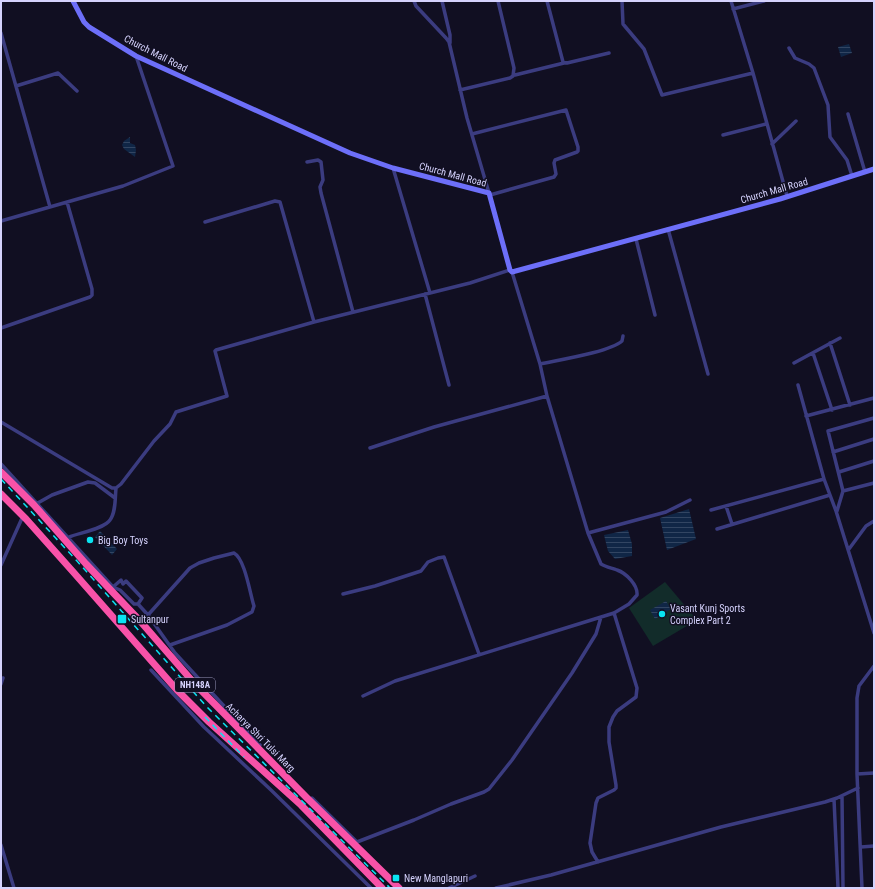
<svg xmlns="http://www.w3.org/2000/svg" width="875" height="889" viewBox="0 0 875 889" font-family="'Roboto Condensed',sans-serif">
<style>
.green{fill:#122c2a}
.water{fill:url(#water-rules)}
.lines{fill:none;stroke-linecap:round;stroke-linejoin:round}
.street{stroke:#3b3c80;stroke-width:3.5}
.secondary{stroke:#6d6ff9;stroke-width:5}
.highway{stroke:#f852a8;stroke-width:7}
.rail{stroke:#09e4f2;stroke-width:1.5;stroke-dasharray:6 5;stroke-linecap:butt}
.poi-dot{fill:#09e4f2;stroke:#110f22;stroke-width:1.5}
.labels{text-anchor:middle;stroke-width:3;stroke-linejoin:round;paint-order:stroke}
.shield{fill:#110f22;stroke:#9a98bb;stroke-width:1}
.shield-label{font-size:9px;font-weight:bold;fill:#d5d2fd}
.street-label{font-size:10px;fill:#d5d2fd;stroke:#110f22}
.poi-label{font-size:10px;fill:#d5d2fd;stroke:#110f22;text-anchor:start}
</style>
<defs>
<pattern id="water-rules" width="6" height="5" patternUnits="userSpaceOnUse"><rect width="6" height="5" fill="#102646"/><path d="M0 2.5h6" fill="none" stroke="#324562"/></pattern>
</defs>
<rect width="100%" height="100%" fill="#110f22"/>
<!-- green -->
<path class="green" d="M665,582L697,620L653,646L629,608Z"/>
<!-- water -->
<path class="water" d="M849,44L852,53L841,57L838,47Z
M130,137V143L135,145L136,150L135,157L124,149L122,145L124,141Z
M689,509L696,539L667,550L660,518Z
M628,530L632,544V556L615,559L608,551L604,535Z
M100,531L117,549L112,555L95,537Z
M666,601L671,609L655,619L650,610Z"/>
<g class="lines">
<!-- street -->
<path class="street" d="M414,1L416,6L446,38L449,42L467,118L489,193
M442,1L450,35V43
M547,1L563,62L567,63L609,53
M622,1L623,24L644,49L662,95L753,73
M731,1L753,73L787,196
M733,9L764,1
M1,33L50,207
M789,48L795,58L809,64L814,68L828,105L830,137L847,160L852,176
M515,75L564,63
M16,86L58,73L77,91
M460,90L510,78L513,76L514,68L498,1
M848,114L865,172
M472,134L566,110L578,147V151L577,152L555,160L554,163L556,174L554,177L490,195
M723,135L766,124
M772,144L796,121
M307,162L318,160L321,162L323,180L320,187L321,193L353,312
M393,168L430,293
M1,221L123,186L173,166L136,56
M205,222L275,201L280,202L314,322
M668,229L708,374
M636,239L655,315
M425,294L449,385
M1,328L90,297L92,295V289L67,202
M830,343L850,405
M813,353L832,410
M794,363L840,338
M540,364C558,360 610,352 622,341L623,336
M798,385L824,479L836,511L874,633
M806,416L874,398
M1,422L112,488H116L121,484L154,441L170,424L176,412L227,396L215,351L216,350L314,322L470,283L510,270
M370,448L434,427L547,396
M833,452L874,439
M1,464L113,587L121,580L123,584L126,581L142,598L138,604L148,615L175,653L260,745
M839,472L874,461
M843,491L874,483
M36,504L52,495L88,482L95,483L115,498
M726,506L732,524
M711,510L824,479
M837,511L843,491L828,431L874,418
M717,529L830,495
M588,533L666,512L690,500
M69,537C79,533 104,529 110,520C116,512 115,498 116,488
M849,549L866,526L874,521
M1,565L23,516
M113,587L120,590L134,604H138
M343,594L375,586L421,571L428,562L438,558L444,557L479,654
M148,615L190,568L199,563L214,558L234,553C245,559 250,594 254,606L252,612L227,625L170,645
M151,670L204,727L271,790L371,888
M1,684L3,678
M363,696L395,681L614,613L629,604L637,595C638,585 626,573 617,570C612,568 606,567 601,564L588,533L547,396L540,364L512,272
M857,774L874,773
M842,796L843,888
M312,798L357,842
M834,799L838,888
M357,842L414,820L451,804L484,792L489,789L512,760L572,673L596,634L601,617
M1,845L14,888
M861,847L874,846
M598,862L592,852L590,843L596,803L598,798L614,790L616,788V785L609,742V727L613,717L617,711L636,697L637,688L614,613
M449,888L475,876
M496,888L551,875L721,827L825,802L837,798L858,788
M862,888L857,774V698L859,686L874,666"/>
<!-- secondary -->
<path class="secondary" d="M73,1L84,22L89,27L136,56L350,153L393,168L489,193L510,270L512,272L780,199L874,169"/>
<!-- highway -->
<path class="highway" d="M1,472L34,505L86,564L141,622L194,683L307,798L399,888
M1,494L26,519L75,574L177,690L209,722L301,805L382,888"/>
<!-- rail -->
<path class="rail" d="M1,479L77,561L206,706L390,888
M205,717L244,757"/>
</g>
<!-- markers -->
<g class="poi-dot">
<circle cx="90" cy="540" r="4"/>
<circle cx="662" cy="614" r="4"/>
<rect x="117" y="614" width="10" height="10" rx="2"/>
<rect x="392" y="874" width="8" height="8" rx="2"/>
</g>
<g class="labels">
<!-- shield labels -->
<rect class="shield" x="175" y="678" width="40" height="14" rx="3"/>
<g class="shield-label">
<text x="195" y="688">NH148A</text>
</g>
<!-- street labels -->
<g class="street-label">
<text transform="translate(156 53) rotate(27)" y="4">Church Mall Road</text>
<text transform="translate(453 174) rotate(15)" y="4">Church Mall Road</text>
<text transform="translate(774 190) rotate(-16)" y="4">Church Mall Road</text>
<text transform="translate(261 737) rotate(45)" y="4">Acharya Shri Tulsi Marg</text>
</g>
<!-- poi labels -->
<g class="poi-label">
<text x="98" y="544">Big Boy Toys</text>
<text x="670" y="612">Vasant Kunj Sports<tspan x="670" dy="12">Complex Part 2</tspan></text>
<text x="131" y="623">Sultanpur</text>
<text x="404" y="882">New Manglapuri</text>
</g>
</g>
<!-- border -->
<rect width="875" height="889" fill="none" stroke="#d5d2fd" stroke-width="4"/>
</svg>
